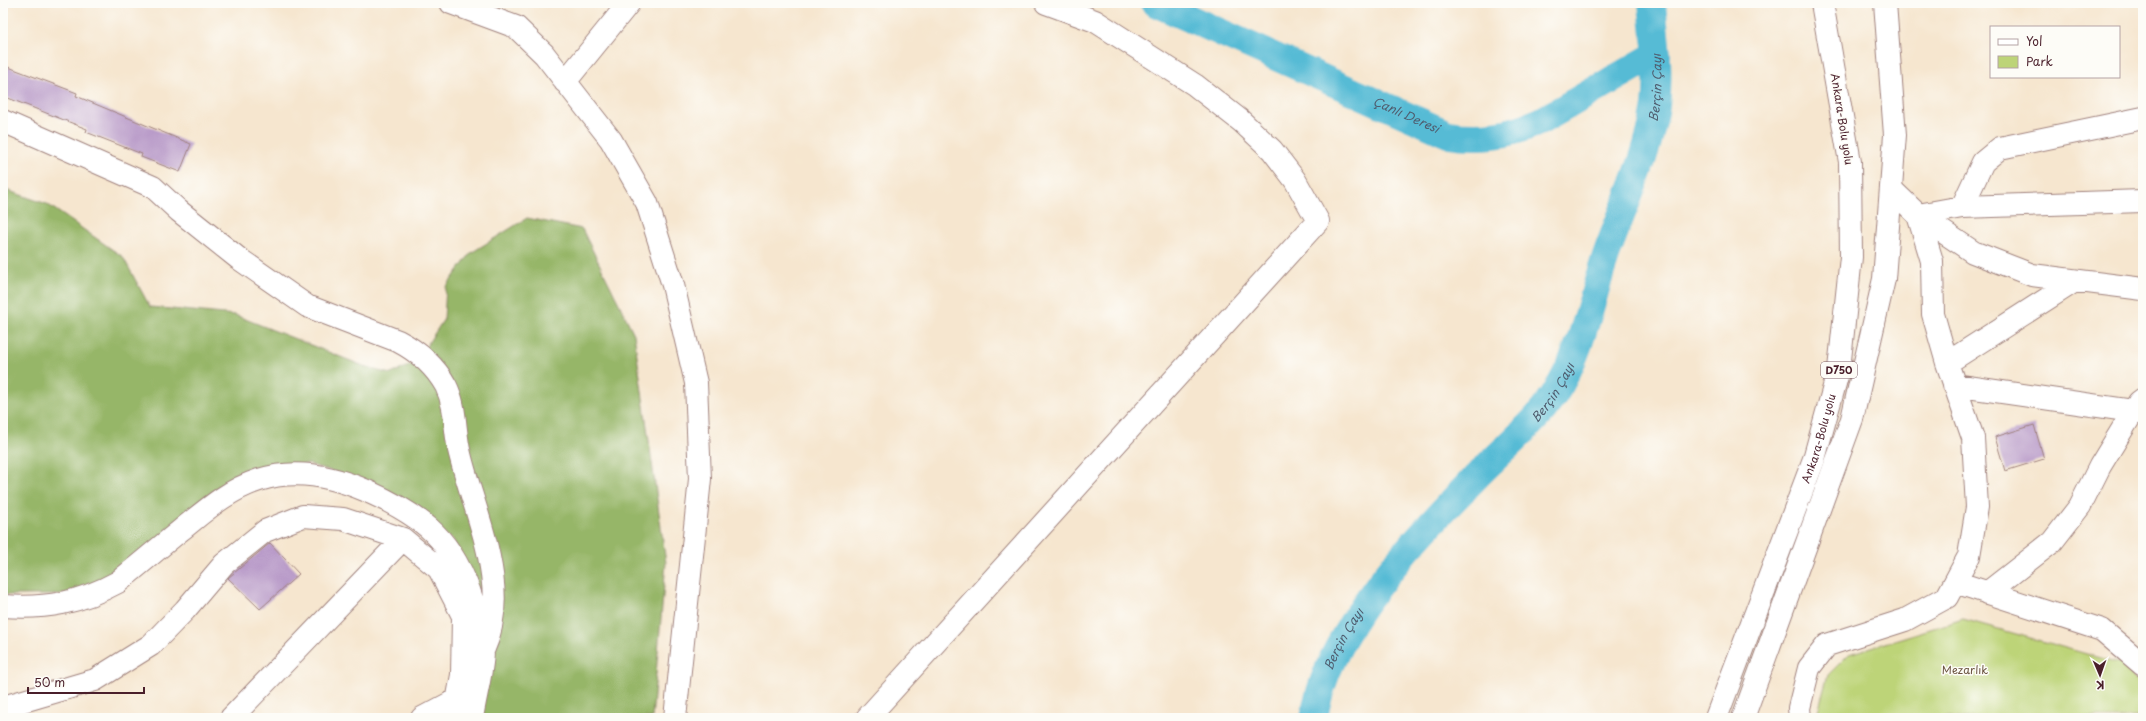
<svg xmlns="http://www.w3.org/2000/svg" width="2146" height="721" viewBox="0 0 2146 721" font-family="'Playpen Sans',sans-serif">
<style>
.green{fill:#bdd478;stroke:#847a52}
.forest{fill:#96b668;stroke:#706a4a}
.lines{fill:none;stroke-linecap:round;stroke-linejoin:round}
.river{stroke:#57bbd5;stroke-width:28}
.building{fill:#b99bc9}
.minor-casing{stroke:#a0827d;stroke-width:24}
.highway-casing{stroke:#a0827d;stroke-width:24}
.minor{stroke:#fff;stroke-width:22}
.highway{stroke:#fff;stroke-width:22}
.labels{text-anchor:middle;stroke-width:3;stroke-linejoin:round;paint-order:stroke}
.shield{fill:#fdfcf7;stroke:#806168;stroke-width:1}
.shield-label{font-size:10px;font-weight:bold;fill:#4a1f2b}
.street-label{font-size:11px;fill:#4a1f2b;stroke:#fdfcf7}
.park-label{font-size:11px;fill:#6c5542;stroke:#fdfcf7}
.water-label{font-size:12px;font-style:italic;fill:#4f5d6f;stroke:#fdfcf7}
</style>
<rect width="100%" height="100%" fill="#fdfcf7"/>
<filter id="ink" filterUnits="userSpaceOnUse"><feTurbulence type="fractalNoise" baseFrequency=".025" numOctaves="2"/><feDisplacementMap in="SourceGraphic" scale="8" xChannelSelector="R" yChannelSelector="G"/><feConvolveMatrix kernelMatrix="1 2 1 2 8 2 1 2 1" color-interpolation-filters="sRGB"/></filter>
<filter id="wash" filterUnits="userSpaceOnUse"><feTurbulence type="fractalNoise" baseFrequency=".012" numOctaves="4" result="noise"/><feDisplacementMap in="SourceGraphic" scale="16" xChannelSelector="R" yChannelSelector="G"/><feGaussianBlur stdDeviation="0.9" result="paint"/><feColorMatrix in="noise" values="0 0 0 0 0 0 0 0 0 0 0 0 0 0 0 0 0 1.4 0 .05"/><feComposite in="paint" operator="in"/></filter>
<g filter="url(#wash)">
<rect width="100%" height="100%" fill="#f6e6cf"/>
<!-- green -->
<path class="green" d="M1963,619L2122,664L2143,687V718H1816L1828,675L1849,654Z"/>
<!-- forest -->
<path class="forest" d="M3,189L47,204L123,257L150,307L235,315L371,369L391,374L415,363L444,319L446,287L471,253L527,218L582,229L634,334L666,563L652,718H483L454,541L354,478L308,464L264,468L110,579L61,595H3Z"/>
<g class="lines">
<!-- river -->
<g class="river">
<path id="s1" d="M1155,3L1448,134C1482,139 1510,135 1541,121L1657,54"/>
<path id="s2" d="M1314,718C1327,630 1413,540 1474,479C1497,455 1523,434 1544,409C1582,361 1588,306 1608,250C1625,202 1648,157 1656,106C1660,71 1655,37 1652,3"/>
</g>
</g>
<g id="blocks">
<!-- building -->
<path class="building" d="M3,65L77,93L76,96L191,144L180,172L141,157L142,154L86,132L87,129L3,96Z
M2034,425L2044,459L2005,471L1995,437Z
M270,543L299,574L260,609L228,578Z"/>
</g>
</g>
<g filter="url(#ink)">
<use href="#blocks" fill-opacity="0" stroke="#a0827d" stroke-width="1"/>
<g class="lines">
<defs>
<path id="minor" d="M451,3L516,27L544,54L611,140L647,203L673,285L696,383L700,479L675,718
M565,82L629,3
M3,121L153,187L179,211L238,258L307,306L398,341C419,352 435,366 446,386C457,408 454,432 460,454C475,516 512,588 483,651
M1962,207L2143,201
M1918,215L1962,207L1983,162L2000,148L2143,118
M1918,215L1973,252L2032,275L2143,289
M1947,363L2075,281
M1954,385L2133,411
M1955,582L2102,630L2143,665
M1987,593L2052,542L2080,506L2100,466L2139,402L2143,399
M3,606C47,609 79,603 118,582C139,565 160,547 181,530C206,510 228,490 259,480C295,468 333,476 367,491C425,517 454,541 473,602C477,616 483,638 483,652C482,674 475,697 472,718
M3,707L95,680L151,645L185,610L224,564L265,531L303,516L343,519L403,539L439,569L463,616L462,675L454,718
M231,718L403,539
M422,718L458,699
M867,718L1318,221L1295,180L1272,150L1241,121L1195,85L1095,21L1046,3
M1800,718L1799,708L1809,668L1827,645L1905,620L1947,597L1969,556L1977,507L1973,438L1947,363L1933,314L1932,261L1918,215L1891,189"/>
<g id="highway">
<path id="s3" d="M1716,718L1814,459L1839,369L1851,257L1850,162L1822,3"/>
<path d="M1743,718L1852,419L1884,279L1895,135L1885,3"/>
</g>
</defs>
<!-- minor casing -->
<use href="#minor" class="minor-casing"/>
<!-- highway casing -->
<use href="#highway" class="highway-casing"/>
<!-- minor -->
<use href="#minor" class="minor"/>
<!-- highway -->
<use href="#highway" class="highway"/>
</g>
</g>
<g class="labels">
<!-- shield labels -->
<rect class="shield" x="1821" y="362" width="36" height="16" rx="3"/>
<g class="shield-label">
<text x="1839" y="374">D750</text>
</g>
<!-- street labels -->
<g class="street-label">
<text transform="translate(1842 119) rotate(81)" y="4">Ankara-Bolu yolu</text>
<text dy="4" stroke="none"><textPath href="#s3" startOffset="298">Ankara-Bolu yolu</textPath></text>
</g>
<!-- park labels -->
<g class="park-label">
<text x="1965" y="674">Mezarlık</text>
</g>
<!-- water labels -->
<g class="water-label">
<text dy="4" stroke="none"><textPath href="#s2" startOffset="734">Berçin Çayı</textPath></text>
<text dy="4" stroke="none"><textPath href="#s1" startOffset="275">Çanlı Deresi</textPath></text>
<text dy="4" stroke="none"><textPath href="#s2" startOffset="410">Berçin Çayı</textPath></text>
<text dy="4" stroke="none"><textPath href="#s2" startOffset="85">Berçin Çayı</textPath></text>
</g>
</g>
<!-- margin -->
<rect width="2146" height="721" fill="none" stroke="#fdfcf7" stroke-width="16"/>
<!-- legend -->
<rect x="1990" y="26" width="130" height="52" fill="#fdfcf7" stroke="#b5a4a5"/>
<rect x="1998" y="39" width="20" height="6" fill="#ffffff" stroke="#b5a4a5"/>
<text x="2026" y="46" font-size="12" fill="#4a1f2b">Yol</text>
<rect x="1998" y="56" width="20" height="12" fill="#bdd478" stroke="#b5a4a5"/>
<text x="2026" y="66" font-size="12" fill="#4a1f2b">Park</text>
<!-- north arrow -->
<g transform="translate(2100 675) rotate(178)" stroke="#fdfcf7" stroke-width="3" paint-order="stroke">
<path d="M0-3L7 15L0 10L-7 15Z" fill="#4a1f2b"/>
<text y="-6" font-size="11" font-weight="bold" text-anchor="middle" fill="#4a1f2b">K</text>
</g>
<!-- scale -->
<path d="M28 687v6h116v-6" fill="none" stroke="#4a1f2b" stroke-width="2"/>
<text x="34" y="687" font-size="12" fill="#4a1f2b" stroke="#fdfcf7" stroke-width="3" paint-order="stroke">50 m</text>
</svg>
